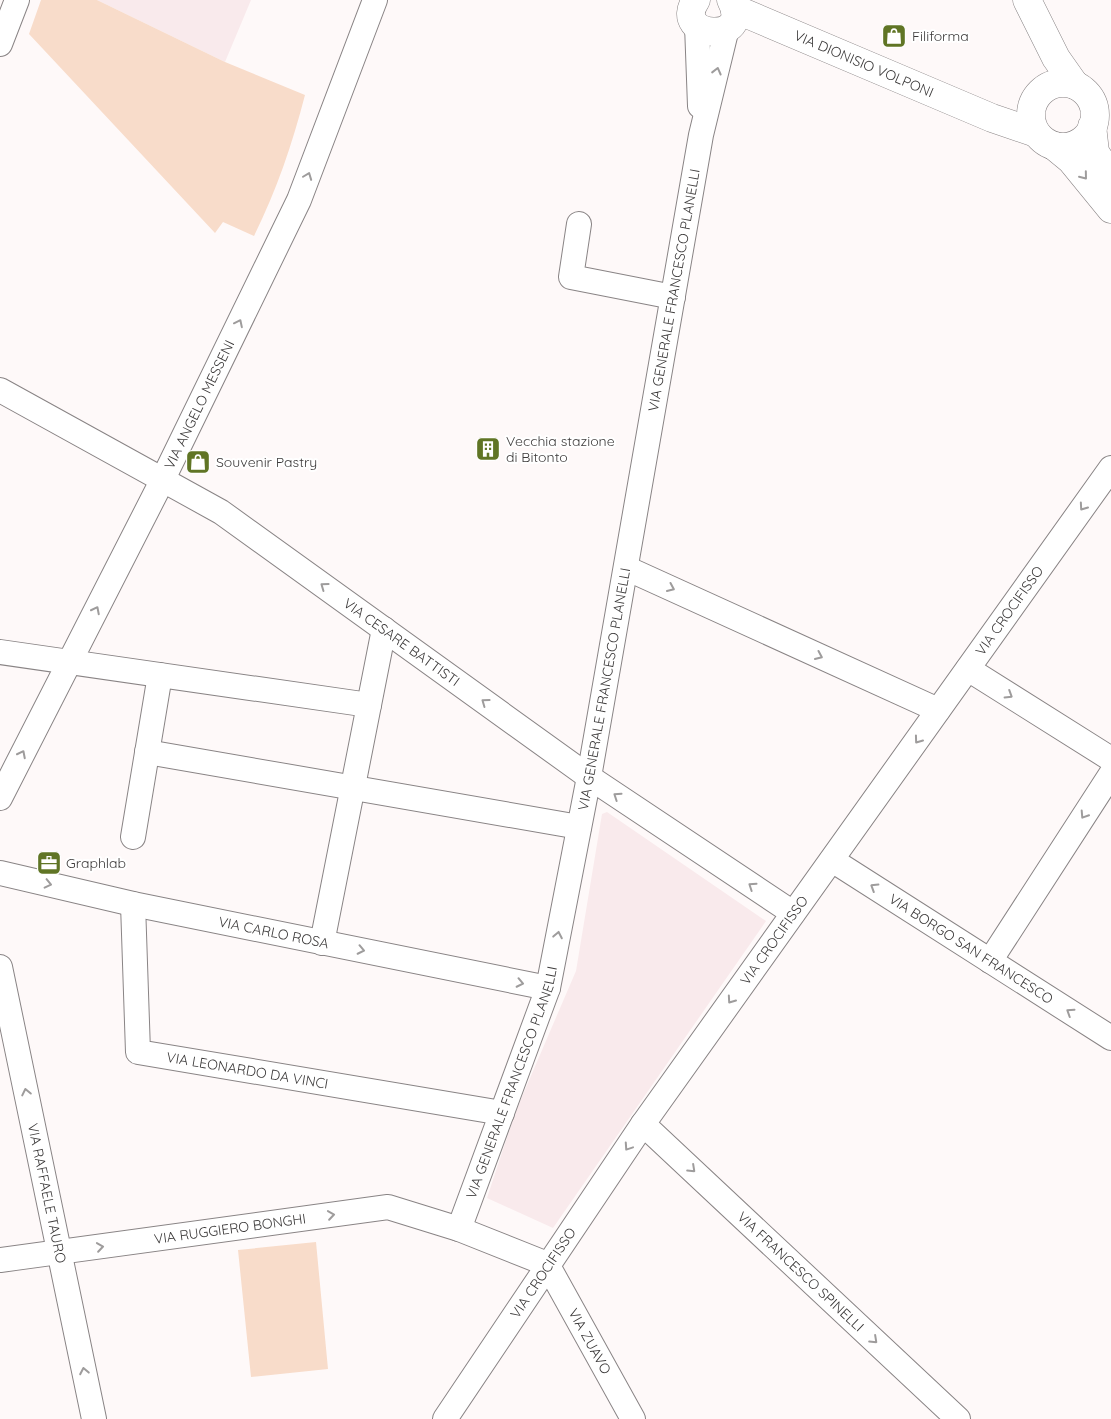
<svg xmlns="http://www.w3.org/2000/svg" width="1111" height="1419" viewBox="0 0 1111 1419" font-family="Quicksand,sans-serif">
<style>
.built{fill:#f9eaec}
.green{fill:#f8dcca}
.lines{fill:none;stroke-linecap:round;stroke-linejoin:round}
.minor-casing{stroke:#898485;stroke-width:26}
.tertiary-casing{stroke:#898485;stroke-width:29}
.minor{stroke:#fff;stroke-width:24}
.tertiary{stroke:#fff;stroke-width:28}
.oneway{stroke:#9e9c9c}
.labels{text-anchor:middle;stroke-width:4;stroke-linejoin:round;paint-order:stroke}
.poi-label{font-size:14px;fill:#3c3a3a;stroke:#fff;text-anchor:start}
.street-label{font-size:14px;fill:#3c3a3a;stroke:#fff}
</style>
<rect width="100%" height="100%" fill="#fef9f9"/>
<!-- built -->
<path class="built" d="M97,0H251L225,62Z
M607,812L766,921L553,1228L487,1198L515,1113L576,971L602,814Z"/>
<!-- green -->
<path class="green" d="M41,0H97L225,62L305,95C292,145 277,189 254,236L223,222L215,233L29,34Z
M316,1242L328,1369L251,1377L238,1250Z"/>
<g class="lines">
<defs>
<g id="minor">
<path d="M697,25L700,106"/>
<path d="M0,44L17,0"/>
<path d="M579,224L571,277L673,297"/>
<path id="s1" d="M0,390L221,512L589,777L793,913"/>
<path d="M626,568L938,710"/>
<path d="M0,652L369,705"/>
<path d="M968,669L1111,759"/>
<path d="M147,752L579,827"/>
<path id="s2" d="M0,798L163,479L299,200L375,0"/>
<path d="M133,837L160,675"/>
<path id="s3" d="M832,860L1111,1038"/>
<path id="s4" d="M0,873L133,904L548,988"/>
<path id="s5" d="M133,904L138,1052L502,1113"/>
<path d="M322,943L384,629"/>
<path d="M990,961L1111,774"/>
<path id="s6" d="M0,967L94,1419"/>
<path id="s7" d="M643,1124L958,1419"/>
<path id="s8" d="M459,1229L548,988L589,777L701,135L727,28"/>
<path id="s9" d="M0,1260L388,1207L459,1229L547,1264L633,1419"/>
<path id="s10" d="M445,1419L643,1124L1111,468"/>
</g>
<g id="tertiary">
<path d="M696,0C670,39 755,45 731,0"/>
<path d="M1027,0L1056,58L1075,85"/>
<path id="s11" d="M735,9L992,118L1036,133"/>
<circle cx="1063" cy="115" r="32"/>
<path d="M1092,126L1095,152L1111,178"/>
<path d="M1054,146L1071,160L1111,209"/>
</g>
</defs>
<!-- minor casing -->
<use href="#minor" class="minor-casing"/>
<!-- tertiary casing -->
<use href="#tertiary" class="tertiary-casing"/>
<!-- minor -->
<use href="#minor" class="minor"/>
<!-- tertiary -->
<use href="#tertiary" class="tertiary"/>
</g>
<!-- one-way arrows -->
<defs><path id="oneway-chevron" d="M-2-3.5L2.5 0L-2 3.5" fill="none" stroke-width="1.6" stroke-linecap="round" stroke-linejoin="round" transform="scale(1.25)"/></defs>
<g class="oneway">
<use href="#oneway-chevron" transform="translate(717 71) rotate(-76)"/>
<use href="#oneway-chevron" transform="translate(308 176) rotate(-69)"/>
<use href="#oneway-chevron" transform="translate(1084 176) rotate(51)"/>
<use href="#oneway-chevron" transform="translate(239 323) rotate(-64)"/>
<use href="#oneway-chevron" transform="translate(1083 507) rotate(125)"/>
<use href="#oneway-chevron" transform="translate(324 586) rotate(-144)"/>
<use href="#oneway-chevron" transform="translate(671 588) rotate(24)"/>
<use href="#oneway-chevron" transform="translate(96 610) rotate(-63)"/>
<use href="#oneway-chevron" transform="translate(819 656) rotate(24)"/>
<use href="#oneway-chevron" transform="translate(1009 695) rotate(32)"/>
<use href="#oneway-chevron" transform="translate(485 702) rotate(-144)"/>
<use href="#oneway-chevron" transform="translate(918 740) rotate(126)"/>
<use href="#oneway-chevron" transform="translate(22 754) rotate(-63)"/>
<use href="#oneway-chevron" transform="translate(617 796) rotate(-146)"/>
<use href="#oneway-chevron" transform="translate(1084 815) rotate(123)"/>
<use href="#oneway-chevron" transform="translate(48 884) rotate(13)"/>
<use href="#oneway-chevron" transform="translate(752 886) rotate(-146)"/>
<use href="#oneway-chevron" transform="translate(874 887) rotate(-148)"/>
<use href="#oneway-chevron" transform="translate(558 935) rotate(-79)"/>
<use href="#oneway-chevron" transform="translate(361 950) rotate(12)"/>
<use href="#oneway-chevron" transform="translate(520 983) rotate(12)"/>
<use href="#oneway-chevron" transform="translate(731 1000) rotate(125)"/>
<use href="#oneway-chevron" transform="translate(1070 1012) rotate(-147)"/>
<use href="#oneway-chevron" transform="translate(26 1092) rotate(-102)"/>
<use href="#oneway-chevron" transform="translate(628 1147) rotate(124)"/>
<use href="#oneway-chevron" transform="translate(692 1169) rotate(43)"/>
<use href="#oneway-chevron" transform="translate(331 1215) rotate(-8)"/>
<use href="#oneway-chevron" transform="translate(100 1247) rotate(-8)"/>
<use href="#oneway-chevron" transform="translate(874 1340) rotate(43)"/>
<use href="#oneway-chevron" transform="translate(84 1371) rotate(-101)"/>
</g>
<!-- icons -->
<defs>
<symbol id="shop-square" viewBox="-11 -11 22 22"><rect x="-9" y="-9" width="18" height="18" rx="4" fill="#607525" stroke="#fff"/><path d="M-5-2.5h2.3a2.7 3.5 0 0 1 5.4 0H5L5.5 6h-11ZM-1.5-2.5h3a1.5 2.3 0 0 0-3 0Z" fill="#fff"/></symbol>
<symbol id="building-square" viewBox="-11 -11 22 22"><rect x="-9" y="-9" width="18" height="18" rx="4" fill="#607525" stroke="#fff"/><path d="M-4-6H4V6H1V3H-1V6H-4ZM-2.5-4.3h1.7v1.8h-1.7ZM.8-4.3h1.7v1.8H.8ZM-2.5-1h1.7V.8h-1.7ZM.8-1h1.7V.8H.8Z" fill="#fff"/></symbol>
<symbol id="office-square" viewBox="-11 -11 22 22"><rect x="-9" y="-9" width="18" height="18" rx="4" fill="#607525" stroke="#fff"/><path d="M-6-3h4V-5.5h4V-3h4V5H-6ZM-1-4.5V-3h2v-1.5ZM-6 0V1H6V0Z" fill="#fff"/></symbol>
</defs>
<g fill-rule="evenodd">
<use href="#shop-square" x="880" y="22" width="28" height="28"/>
<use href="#building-square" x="474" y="435" width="28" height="28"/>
<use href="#shop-square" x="184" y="448" width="28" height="28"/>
<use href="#office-square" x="35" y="849" width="28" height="28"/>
</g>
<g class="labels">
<!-- poi labels -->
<g class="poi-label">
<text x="912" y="41">Filiforma</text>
<text x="506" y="446">Vecchia stazione<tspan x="506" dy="16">di Bitonto</tspan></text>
<text x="216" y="467">Souvenir Pastry</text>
<text x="66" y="868">Graphlab</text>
</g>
<!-- street labels -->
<g class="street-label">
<text dy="5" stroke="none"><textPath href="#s11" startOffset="140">VIA DIONISIO VOLPONI</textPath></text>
<text dy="5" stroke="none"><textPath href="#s8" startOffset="966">VIA GENERALE FRANCESCO PLANELLI</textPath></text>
<text dy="5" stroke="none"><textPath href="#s2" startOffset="441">VIA ANGELO MESSENI</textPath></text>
<text dy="5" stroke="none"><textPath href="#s10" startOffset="986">VIA CROCIFISSO</textPath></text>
<text dy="5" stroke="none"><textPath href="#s1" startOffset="475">VIA CESARE BATTISTI</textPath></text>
<text dy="5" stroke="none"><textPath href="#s8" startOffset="561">VIA GENERALE FRANCESCO PLANELLI</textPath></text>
<text dy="5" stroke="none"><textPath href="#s4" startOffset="280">VIA CARLO ROSA</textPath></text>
<text dy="5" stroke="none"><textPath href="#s10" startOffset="581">VIA CROCIFISSO</textPath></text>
<text dy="5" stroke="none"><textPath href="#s3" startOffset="165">VIA BORGO SAN FRANCESCO</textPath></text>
<text dy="5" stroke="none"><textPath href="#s5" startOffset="259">VIA LEONARDO DA VINCI</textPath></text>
<text dy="5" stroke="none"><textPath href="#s8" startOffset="156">VIA GENERALE FRANCESCO PLANELLI</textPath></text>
<text dy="5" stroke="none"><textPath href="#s6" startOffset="231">VIA RAFFAELE TAURO</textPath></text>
<text dy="5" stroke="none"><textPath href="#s9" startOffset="232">VIA RUGGIERO BONGHI</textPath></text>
<text dy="5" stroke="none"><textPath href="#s7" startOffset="216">VIA FRANCESCO SPINELLI</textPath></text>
<text dy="5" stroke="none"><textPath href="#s10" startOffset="176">VIA CROCIFISSO</textPath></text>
<text dy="5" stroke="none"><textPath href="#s9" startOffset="649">VIA ZUAVO</textPath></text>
</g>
</g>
</svg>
